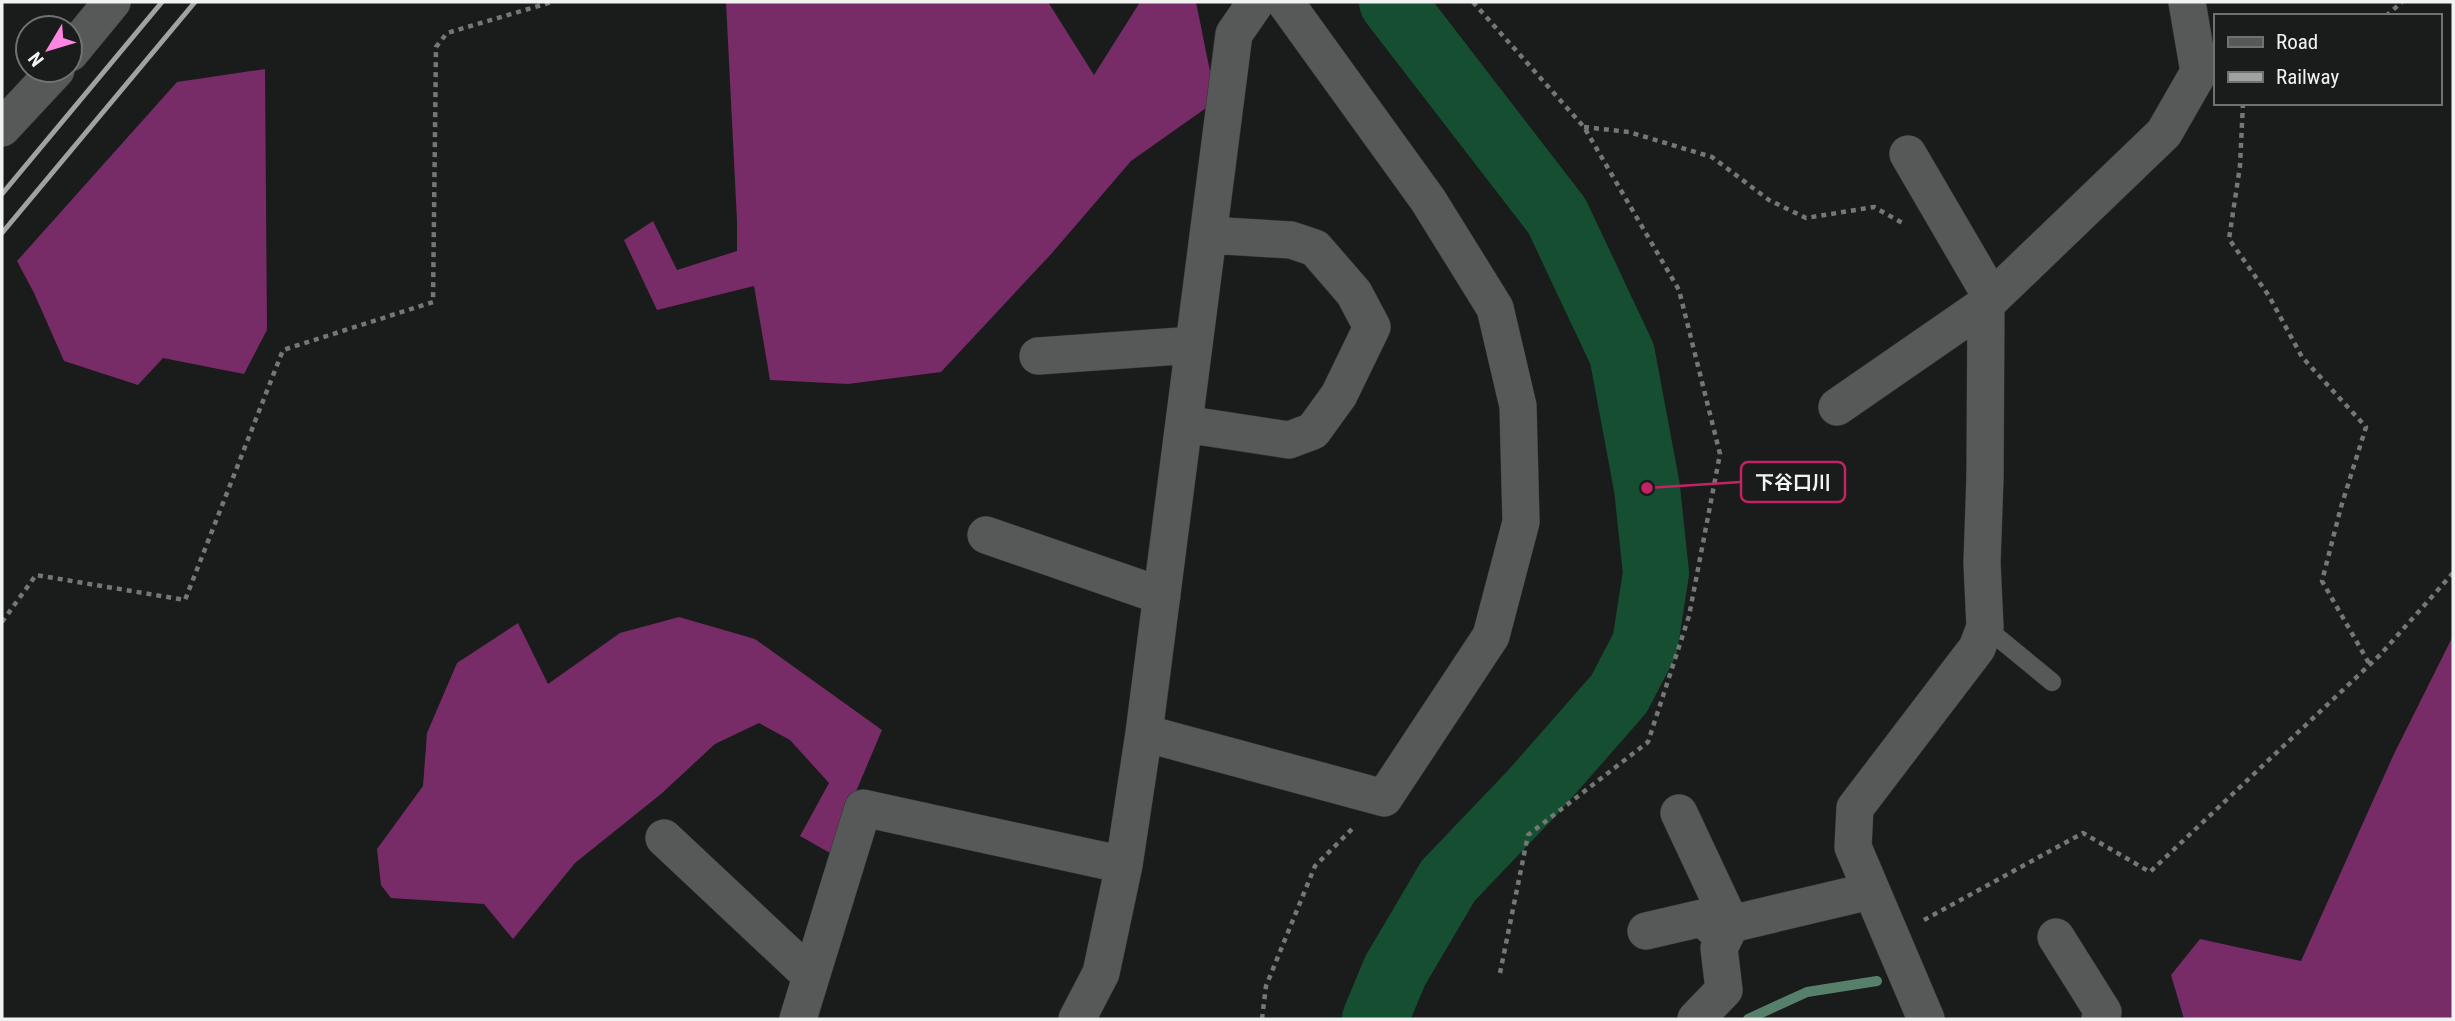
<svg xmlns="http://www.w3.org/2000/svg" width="2455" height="1021" viewBox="0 0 2455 1021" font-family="'Roboto Condensed','Noto Sans JP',sans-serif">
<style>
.forest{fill:#772b67}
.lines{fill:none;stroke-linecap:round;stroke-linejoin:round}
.stream{stroke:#57806a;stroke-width:10}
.river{stroke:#154e30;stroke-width:66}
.service-casing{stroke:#343635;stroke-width:19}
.minor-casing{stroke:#343635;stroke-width:38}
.path{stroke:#747775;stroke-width:4.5;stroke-dasharray:5 5;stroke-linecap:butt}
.service{stroke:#565957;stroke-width:18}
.minor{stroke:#565957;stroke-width:37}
.rail{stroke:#a0a2a1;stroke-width:5}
.leader{fill:none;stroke:#c42363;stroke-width:2.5}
.callout-dot{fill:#c42363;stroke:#191c1a;stroke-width:2.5}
.callout{fill:#191c1a;stroke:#c42363;stroke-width:2.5}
.callout-label{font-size:19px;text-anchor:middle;font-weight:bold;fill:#f1f3f2}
</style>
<rect width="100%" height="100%" fill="#191c1a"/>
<!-- forest -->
<path class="forest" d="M726,2H1048L1094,75L1140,2H1196L1216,101L1131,161L1052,253L941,372L848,384L770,380L754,286L657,310L624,240L653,221L677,270L737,251V221Z
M265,69L267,330L244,374L163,358L138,385L64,361L34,293L17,261L177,82Z
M679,617L755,639L882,730L830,853L800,836L829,783L790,740L759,723L715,744L661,794L575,863L513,939L484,904L391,898L381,885L377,849L423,786L427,733L457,663L518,623L548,684L620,633Z
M2453,636V1019H2184L2171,975L2200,939L2301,961L2393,756Z"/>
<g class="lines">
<!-- stream -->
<path class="stream" d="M1748,1019L1807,992L1877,981"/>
<!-- river -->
<path class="river" d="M1375,1019L1395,971L1448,881L1533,792L1619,694L1645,644L1656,573L1647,488L1622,354L1557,216L1392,2"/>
<defs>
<path id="service" d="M1985,627L2052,682"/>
<path id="minor" d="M70,53L112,2
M2,128L56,70
M1908,154L1992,298
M1038,356L1194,345
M1837,407L1986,304
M1184,424L1289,440L1313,431L1339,395L1372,327L1354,293L1315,248L1291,240L1208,235
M986,535L1162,596
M1144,733L1384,798L1491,636L1521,522L1518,406L1495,308L1428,200L1285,2
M1679,813L1731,924L1870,891
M664,838L811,976
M1646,931L1702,918L1724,937
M2056,937L2103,1012L2100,1019
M798,1019L863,808L1124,865
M1077,1019L1101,973L1124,865L1144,733L1234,34L1256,2
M1696,1019L1724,990L1719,948L1731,924
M1926,1019L1853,847L1855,808L1977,648L1985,627L1982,563L1985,477L1986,304L2164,133L2199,72L2187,2"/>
</defs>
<!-- service casing -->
<use href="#service" class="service-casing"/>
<!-- minor casing -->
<use href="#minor" class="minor-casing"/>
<!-- path -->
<path class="path" d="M1473,2L1584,127L1679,290L1720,454L1689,616L1648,742L1528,835L1499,978
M2386,16L2402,2
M2243,103L2240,166L2229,239L2269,296L2302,357L2366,427L2341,507L2322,581L2370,665
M1584,127L1629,132L1712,157L1769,200L1806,218L1874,207L1906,225
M2,622L36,575L185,600L283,350L433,302L436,47L447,33L552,2
M1924,920L2083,833L2150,872L2380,655L2453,573
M1262,1019L1266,986L1315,866L1353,828"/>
<!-- service -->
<use href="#service" class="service"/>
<!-- minor -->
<use href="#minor" class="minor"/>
<!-- rail -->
<path class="rail" d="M2,194L162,2
M2,233L195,2"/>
</g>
<!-- callouts -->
<path class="leader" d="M1647 488L1741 482"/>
<circle class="callout-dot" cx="1647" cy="488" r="7"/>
<rect class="callout" x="1741" y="462" width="104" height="40" rx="7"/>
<g class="callout-label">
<text x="1793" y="489">下谷口川</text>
</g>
<!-- border -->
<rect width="2455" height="1021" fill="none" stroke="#f1f3f2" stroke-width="7"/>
<!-- legend -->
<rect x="2214" y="14" width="228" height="91" fill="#191c1a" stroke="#6f7270" stroke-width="2"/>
<rect x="2228" y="37" width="35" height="10" fill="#565957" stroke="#6f7270" stroke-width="2"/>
<text x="2276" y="49" font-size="21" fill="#f1f3f2">Road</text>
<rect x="2228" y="72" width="35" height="10" fill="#a0a2a1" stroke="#6f7270" stroke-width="2"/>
<text x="2276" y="84" font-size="21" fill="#f1f3f2">Railway</text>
<!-- north arrow -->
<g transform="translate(49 49) rotate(232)"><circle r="33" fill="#191c1a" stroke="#6f7270" stroke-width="2"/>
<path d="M0-5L12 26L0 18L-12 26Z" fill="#fd86e1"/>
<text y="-10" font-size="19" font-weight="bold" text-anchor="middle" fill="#f1f3f2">N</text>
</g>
</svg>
